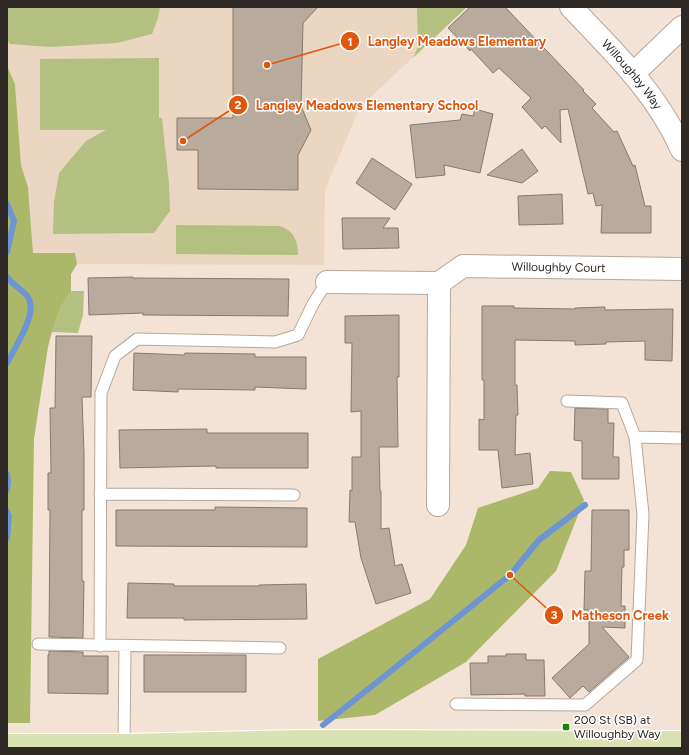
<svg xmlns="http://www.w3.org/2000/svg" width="689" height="755" viewBox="0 0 689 755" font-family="Figtree,sans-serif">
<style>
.built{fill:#ebd6c2}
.green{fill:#b4bf82}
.forest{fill:#abb869}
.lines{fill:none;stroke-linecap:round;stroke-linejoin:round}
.stream{stroke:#6d94d3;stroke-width:6}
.building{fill:#b8aa9d;stroke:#87796d}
.service-casing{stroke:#b6a79a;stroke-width:13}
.minor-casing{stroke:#b6a79a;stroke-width:24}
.tertiary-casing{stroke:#b6a79a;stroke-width:24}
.primary-casing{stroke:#fff;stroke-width:24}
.service{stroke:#fff;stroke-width:11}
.minor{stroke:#fff;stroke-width:22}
.tertiary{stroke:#fff;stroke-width:22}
.primary{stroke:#dae2b3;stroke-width:22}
.poi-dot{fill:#198700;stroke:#fff;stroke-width:1.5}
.labels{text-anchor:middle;stroke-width:3;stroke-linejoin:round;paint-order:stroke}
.street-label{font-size:12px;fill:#2e2924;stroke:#fff}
.poi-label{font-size:12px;fill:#2e2924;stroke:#fff;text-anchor:start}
.leader{fill:none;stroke:#df570d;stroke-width:1.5}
.callout-dot{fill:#df570d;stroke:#fff;stroke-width:1.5}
.mark-label{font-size:12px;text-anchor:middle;font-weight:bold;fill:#fff}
.callout-label{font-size:13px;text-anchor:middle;font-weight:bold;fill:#df570d;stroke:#fff;stroke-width:3;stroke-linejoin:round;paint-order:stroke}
</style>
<rect width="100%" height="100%" fill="#f3e3d6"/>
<!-- built -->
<path class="built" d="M7,7H467L360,107L325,190L324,265L77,264L75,253H33L28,187L21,165L15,84L7,66Z"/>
<!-- green -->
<path class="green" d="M7,7H160L158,18L152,34L117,43L50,47L10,44L7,40Z
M417,7H467L413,58L417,49L418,43Z
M159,58V118H162L169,184L170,211L154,233L53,234L54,202L59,173L86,141L106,130H40V59Z
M176,225L279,226C294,230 298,241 298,255L176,254Z
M71,291H84L83,315L78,333L52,332L61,307Z"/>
<!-- forest -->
<path class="forest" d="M7,66L15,84L21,165L28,187L33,253H75L77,264L71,274V291L61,307L52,332L48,347L34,439L30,723H7Z
M550,471L571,472L584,500L556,571L466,662L375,715L318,721V659L430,599L466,545L478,508L538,488Z"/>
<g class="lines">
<!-- stream -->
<path class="stream" d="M7,204L14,221L7,252
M7,277C13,286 25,290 29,299C37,315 14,349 7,363
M7,474L8,482L7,490
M7,511L9,517L7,538
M323,725L391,671L510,575L539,540L585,505"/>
</g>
<!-- building -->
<path class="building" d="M233,7H318L303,23L301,106L311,130L298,155V190L198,189V150H177V118H233Z
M470,7H505L584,90L583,91L596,104L592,108L614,132L617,131L633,166L635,165L645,206H651V233H601L602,205L596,206L593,193L588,194L568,109L560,110L561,143L545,126L542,129L522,107L531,98L499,68L493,73L471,49L470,51L448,28Z
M475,109L493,114L480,173L444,165L445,175L416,178L410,125L460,120L462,114L473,116Z
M522,149L538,171L522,183L487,175Z
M372,158L412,184L395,210L356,183Z
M562,194L563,224L519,225L518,196Z
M342,218H390L383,228H398L399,248L343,249Z
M133,277V278L289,279L288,316L143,315V313L89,315L88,278Z
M482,306H514V308L575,309V308L605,307V310L673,309L672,361L645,360V341L606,342V344L575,345V341L515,340V385H517L518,415H516L515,455L530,453L533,484L502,488L498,450H479V419L484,420V380H482Z
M399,315V377H397L398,447H379L380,491H381V529L389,528L395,566L402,564L411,593L376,604L361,558L355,522H349L350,490L352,491V457H361V411L351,412L352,343H345V316Z
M56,336H92L91,397H82L84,453V510H82V581H84L83,638L49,637L50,510H48V473H51L50,408H55Z
M134,353L184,355L185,353L255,354V357H306V389L255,387V390L178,389V392L133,390Z
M575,408L608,409V423H614L613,457H619V479H582V441L574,440Z
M207,429V433H308V468H216V466L120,468L119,430Z
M215,507L307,508V547L116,546V510H215Z
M592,510H629V550H624V567H622L621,606H625V628L602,627L629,657L589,692L583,686L570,698L552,678L589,644V610H584L585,571H591Z
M128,583L174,584V586H259V585L306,584L307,619L184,620V618H127Z
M49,651L83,652V656H108V694L48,693V655H49Z
M506,654H526V660H544L545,696H525V694L471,695L470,663H488V656H506Z
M144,655H246V692H144Z"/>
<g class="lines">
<defs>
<path id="service" d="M635,437L682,438
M100,494L294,495
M38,644L280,648
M100,646L101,393L115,356L137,339L275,342L298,335L313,304L327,282
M456,704L585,705L637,660L643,514L635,437L622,403L567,401
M124,745L125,646"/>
<g id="minor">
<path d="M327,282L439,283"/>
<path id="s1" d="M438,505L439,283L463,266L682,269"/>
</g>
<g id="tertiary">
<path id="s2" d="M571,7C613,51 657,93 682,150"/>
<path d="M634,73L682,27"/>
</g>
<path id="primary" d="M7,745H124L304,741L682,742"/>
</defs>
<!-- service casing -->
<use href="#service" class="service-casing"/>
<!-- minor casing -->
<use href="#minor" class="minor-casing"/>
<!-- tertiary casing -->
<use href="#tertiary" class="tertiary-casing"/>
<!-- primary casing -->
<use href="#primary" class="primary-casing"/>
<!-- service -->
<use href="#service" class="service"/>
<!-- minor -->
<use href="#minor" class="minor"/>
<!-- tertiary -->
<use href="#tertiary" class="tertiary"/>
<!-- primary -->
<use href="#primary" class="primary"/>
</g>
<!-- markers -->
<rect class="poi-dot" x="562" y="723" width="8" height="8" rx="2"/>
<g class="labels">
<!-- street labels -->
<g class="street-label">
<text dy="4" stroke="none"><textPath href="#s2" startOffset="91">Willoughby Way</textPath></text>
<text dy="4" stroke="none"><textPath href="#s1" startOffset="347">Willoughby Court</textPath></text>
</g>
<!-- poi labels -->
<g class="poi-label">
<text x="574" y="724">200 St (SB) at<tspan x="574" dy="14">Willoughby Way</tspan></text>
</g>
</g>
<!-- callouts -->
<path class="leader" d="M267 65L350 41M183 141L238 105M510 575L554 615"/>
<g class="callout-dot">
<circle cx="267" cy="65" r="4"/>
<circle cx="183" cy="141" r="4"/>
<circle cx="510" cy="575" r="4"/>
<circle cx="350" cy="41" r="10"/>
<circle cx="238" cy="105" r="10"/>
<circle cx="554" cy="615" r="10"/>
</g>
<g class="mark-label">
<text x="350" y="46">1</text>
<text x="238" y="109">2</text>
<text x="554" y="619">3</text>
</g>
<g class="callout-label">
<text x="457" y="46">Langley Meadows Elementary</text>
<text x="367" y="110">Langley Meadows Elementary School</text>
<text x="620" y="620">Matheson Creek</text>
</g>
<!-- border -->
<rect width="689" height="755" fill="none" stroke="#2e2924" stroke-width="16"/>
</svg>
